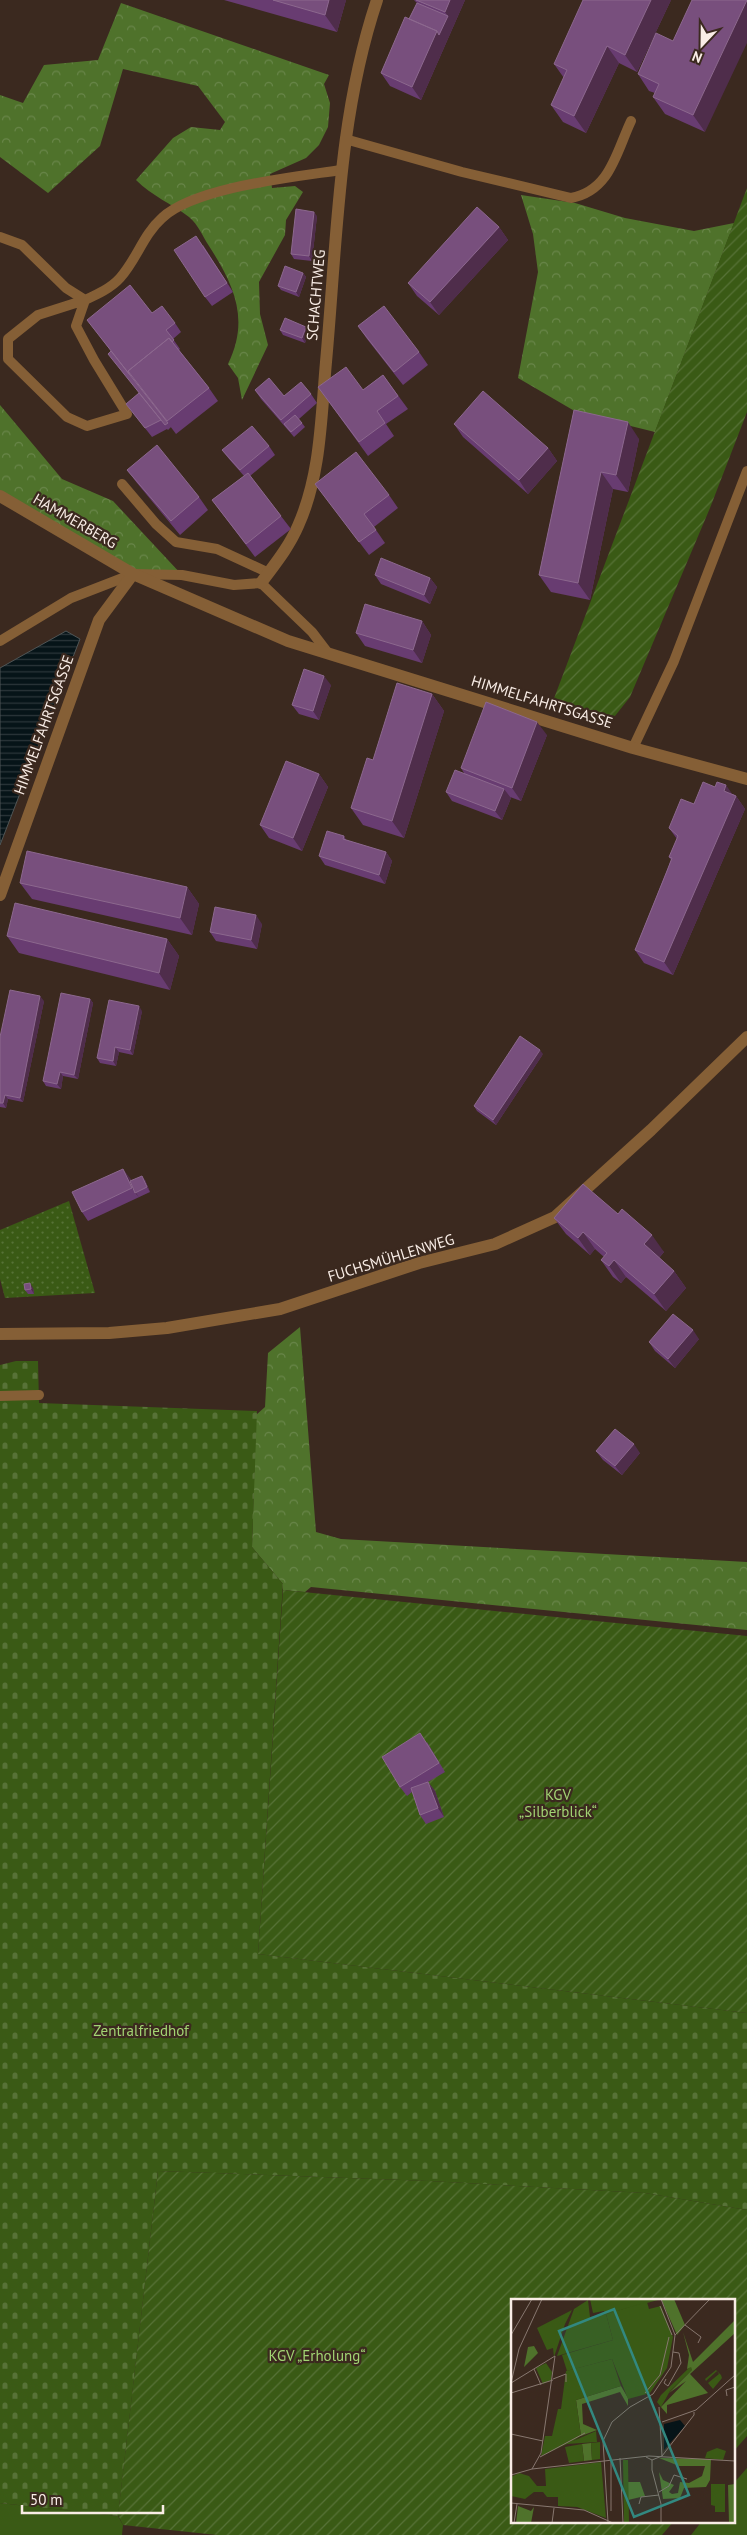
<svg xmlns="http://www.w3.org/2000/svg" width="747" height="2535" viewBox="0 0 747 2535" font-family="'PT Sans',sans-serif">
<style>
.grass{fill:#3a5a15}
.forest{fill:url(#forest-crowns)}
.cemetery{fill:url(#cemetery-stones)}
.park{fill:url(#park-dots)}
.garden{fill:url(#garden-furrows)}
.water{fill:url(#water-rules);stroke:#4f5556}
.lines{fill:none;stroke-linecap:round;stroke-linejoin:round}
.lane{stroke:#855f36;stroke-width:10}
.street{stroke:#855f36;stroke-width:12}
.wall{fill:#683c71}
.shaded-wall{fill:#4f2d4b}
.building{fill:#784f7d;stroke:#8c688e}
.labels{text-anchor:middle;stroke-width:4.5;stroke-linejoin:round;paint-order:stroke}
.street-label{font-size:15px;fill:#f9ede6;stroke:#3b291f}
.park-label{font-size:15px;fill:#a2d473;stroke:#3b291f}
.inset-road{fill:none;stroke:#87776f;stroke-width:1}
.view{fill:#328880;fill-opacity:0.15;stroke:#328880;stroke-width:2.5}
.inset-edge{fill:none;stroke:#f9ede6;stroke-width:2.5}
</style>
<defs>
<pattern id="forest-crowns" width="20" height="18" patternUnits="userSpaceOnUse" patternTransform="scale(1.25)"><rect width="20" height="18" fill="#4f722b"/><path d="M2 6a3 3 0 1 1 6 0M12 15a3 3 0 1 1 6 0" fill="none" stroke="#69864a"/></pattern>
<pattern id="cemetery-stones" width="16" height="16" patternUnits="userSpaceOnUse" patternTransform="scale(1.25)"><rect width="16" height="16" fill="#3a5a15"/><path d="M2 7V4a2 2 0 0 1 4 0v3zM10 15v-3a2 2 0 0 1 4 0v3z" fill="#577237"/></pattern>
<pattern id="park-dots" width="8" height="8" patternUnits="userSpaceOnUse" patternTransform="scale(1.25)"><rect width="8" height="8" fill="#3a5a15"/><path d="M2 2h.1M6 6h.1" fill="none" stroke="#577237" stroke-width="1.8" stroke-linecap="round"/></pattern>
<pattern id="garden-furrows" width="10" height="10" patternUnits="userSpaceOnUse" patternTransform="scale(1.25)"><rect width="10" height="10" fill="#3a5a15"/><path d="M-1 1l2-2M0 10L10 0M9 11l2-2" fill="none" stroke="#577237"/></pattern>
<pattern id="water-rules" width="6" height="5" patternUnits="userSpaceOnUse" patternTransform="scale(1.25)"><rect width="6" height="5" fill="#061418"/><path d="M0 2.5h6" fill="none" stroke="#2b363a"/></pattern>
</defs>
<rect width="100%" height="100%" fill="#3b291f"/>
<!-- grass -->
<path class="grass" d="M747,2468V2535H691L702,2521H733V2484Z
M0,2503L118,2516L123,2525L122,2535H0Z"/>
<!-- forest -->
<path class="forest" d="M121,3L329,75L324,84L330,103L328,127L319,145L306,158L270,174L272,188L295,186L303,192L286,220L285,235L259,282L260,314L268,345L242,400L238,378L228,364C250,319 234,285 209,246C203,237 198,224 189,217C172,204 152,196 136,180L173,138L191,127L220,130L225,122L198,86L123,69L100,146L48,193L0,157V95L23,103L44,65L98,60Z
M521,195L575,203L625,218L694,231L734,223L655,432L578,413L518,378L538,272L533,234Z
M0,405L62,479L113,501L182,575L133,574L0,496Z
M300,1327L316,1532L341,1539L747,1562V1630L311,1587L305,1592L283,1590V1584L252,1547L256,1415L265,1407L268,1353Z"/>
<!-- cemetery -->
<path class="cemetery" d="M16,1361H38L39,1403L257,1411L252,1547L283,1584L258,1954L747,2013V2210L645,2193L429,2181L158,2171L118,2516L0,2503V1365Z"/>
<!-- park -->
<path class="park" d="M69,1201L95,1293L5,1298L0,1279V1230Z"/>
<!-- garden -->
<path class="garden" d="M747,188V412L710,508L630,697L615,716L553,701Z
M283,1590L747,1636V2013L258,1954Z
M158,2171L429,2181L645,2193L747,2210V2436L733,2452V2300H512V2521H674L662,2535H217L123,2525L118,2515Z"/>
<!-- water -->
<path class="water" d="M66,631L80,639L0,845V668Z"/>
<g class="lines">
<!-- lane -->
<path class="lane" d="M345,139L462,172L571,198C610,191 616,153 631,121
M0,237L22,245L66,288L85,300C98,294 111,288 120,278C137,259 143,235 162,218C195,187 295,177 341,170
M85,300L76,326L94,360L127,414L87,426L67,417L8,359V339L38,315Z
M122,484L156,524L176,542L217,549L269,573
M0,641L71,598L133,574L182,575L234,585L261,583L312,632L328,653
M633,748L674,661L747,471
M0,1396L39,1395"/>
<!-- street -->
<path class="street" d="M0,496L133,574L288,641L633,748L747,779
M261,583C275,564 289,547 298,526C321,475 321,417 326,362C337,241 338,116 377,0
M0,895L99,620L133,574
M0,1334L109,1333L167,1328L280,1309L419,1263L495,1244L555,1217L651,1130L747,1037"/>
</g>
<!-- wall -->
<path class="wall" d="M224,0H346L337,32Z
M414,0H465L421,100L390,86L381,73L409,19L417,3Z
M671,0L637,72L619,63L586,133L563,122L551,105L564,78L554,64Z
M656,33L705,132L665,114L653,97L655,93L649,91L638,74Z
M317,216L312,261L294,259L291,254Z
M499,227L508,240L439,315L417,296L408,283Z
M203,245L233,292L212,306L205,297Z
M303,273L306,277L299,297L281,290L278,286Z
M152,313L175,323L181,332L173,339L180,349L179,350L209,388L218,401L176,434L170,426L171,427L168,430L167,429L152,437L126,404L139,393L111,351L87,320Z
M358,326L419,352L428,365L403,385L367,339Z
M280,330L309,331L305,343L283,335Z
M383,375L408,409L386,424L394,436L368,456L318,387L363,390Z
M255,390L284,396L311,394L317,403L299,419L305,427L294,437L261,399Z
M574,410L639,439L628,492L613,489L590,600L551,592L539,575Z
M454,424L548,448L557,461L528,494L463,437Z
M269,446L275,455L250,476L291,529L255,557L212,500L244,476L229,459L222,450Z
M127,470L199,497L208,510L180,535L137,483Z
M315,484L389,495L398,508L374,527L385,543L369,555Z
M375,575L430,578L437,587L430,604L381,584Z
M422,621L431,635L422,663L365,646L356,633Z
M331,685L319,720L299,714L292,705Z
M432,694L444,711L404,838L363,825L351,808L373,760Z
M547,735L521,801L510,797L511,798L502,820L452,801L446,792L464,773L461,768Z
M319,774L328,787L302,851L269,838L260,825Z
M733,794L736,796L745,809L673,975L644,963L635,950L671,860L669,857L677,839L669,828L694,804Z
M344,836L346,840L386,852L392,861L385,884L325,865L319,856Z
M20,883L187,887L199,904L192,935L32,899Z
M262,924L257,949L216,941L210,932Z
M7,936L167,939L179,956L170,990L19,953Z
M90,999L93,1003L78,1079L63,1076L61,1089L46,1086L43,1081Z
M44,1001L23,1102L8,1099L6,1108L0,1107V1037Z
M142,1011L133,1055L119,1052L116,1066L100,1063L97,1058Z
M543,1054L496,1125L477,1111L474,1106Z
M130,1178L131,1181L145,1180L150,1192L88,1221L82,1212Z
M618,1214L664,1252L659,1258L674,1271L686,1288L666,1311L626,1277L621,1283L613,1277L601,1260L604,1257L595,1249L590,1255L566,1234L554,1218Z
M33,1288L34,1294H28L25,1290Z
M699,1339L675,1368L655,1351L649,1342Z
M596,1451L640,1453L622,1475L603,1460Z
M427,1742L445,1772L428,1782L435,1791L444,1817L426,1824L420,1815L412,1792L407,1796L400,1787Z"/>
<!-- shaded-wall -->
<path class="shaded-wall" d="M329,0H346L337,32L325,15Z
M450,0H465L454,25L445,12Z
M651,0H671L637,72L625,55Z
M747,0V43L705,132L693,115Z
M448,16L454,25L421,100L412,87L437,31Z
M607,46L619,63L586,133L574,116Z
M314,212L317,216L312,261L309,256Z
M499,227L508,240L439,315L430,302Z
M303,273L306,277L299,297L296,292Z
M306,327L309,331L305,343L302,338Z
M628,422L639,439L628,492L616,475Z
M548,448L557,461L528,494L519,480Z
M601,472L613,489L590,600L578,583Z
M430,578L437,587L430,604L424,595Z
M422,621L431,635L422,663L413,650Z
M324,676L331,685L319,720L313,711Z
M432,694L444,711L404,838L392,821Z
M537,722L547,735L521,801L512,788Z
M319,774L328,787L302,851L293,838Z
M726,785L735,798L736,796L745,809L673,975L664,962Z
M504,789L511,798L502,820L495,811Z
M386,852L392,861L385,884L379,875Z
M187,887L199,904L192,935L180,918Z
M256,915L262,924L257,949L251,940Z
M167,939L179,956L170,990L159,973Z
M40,996L44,1001L23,1102L20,1098Z
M90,999L93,1003L78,1079L74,1075Z
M139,1006L142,1011L133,1055L130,1050Z
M115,1047L119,1052L116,1066L113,1061Z
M540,1050L543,1054L496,1125L493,1120Z
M60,1072L63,1076L61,1089L57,1084Z
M5,1095L8,1099L6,1108L3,1103Z
M123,1169L130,1178L136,1192L135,1193L139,1197L132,1188Z
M142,1176L145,1180L150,1192L147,1187Z
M583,1232L595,1249L590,1255L578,1238Z
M652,1235L664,1252L656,1261L644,1244Z
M614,1260L626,1277L621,1283L609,1266Z
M674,1271L686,1288L666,1311L654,1294Z
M30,1283L33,1288L34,1294L31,1289Z
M693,1330L699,1339L675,1368L668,1359Z
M634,1444L640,1453L622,1475L615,1466Z
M428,1782L435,1791L444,1817L438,1808Z"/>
<!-- building -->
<path class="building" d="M273,0H329L325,15Z
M416,0H450L445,12Z
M583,0H651L625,55L607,46L574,116L551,105L567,70L554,64Z
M692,0H747L693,115L653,97L659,84L638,74L656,33L673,41Z
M417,3L448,16L439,35L437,31L409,19Z
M405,17L437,31L412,87L381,73Z
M477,207L499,227L430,302L408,283Z
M296,209L314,212L309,256L291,254Z
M196,236L227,283L205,297L174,250Z
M285,266L303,273L296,292L278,286Z
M130,285L152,313L162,306L175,323L166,330L174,340L172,342L169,338L128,371L130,375L87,320Z
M384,306L419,352L394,372L358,326Z
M285,318L306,327L302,338L280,330Z
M169,338L209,388L167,421L128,371Z
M111,351L168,423L165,425L108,354Z
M346,367L363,390L383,375L398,396L377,411L385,423L359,442L318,387Z
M269,378L284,396L301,382L311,394L281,420L255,390Z
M483,391L548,448L519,480L454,424Z
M139,393L161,420L145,428L126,404Z
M574,410L628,422L616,475L601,472L578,583L539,575Z
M295,415L302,423L291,432L284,424Z
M252,426L269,446L240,470L222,450Z
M157,445L199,497L171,521L127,470Z
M356,452L389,495L364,514L376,530L359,542L315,484Z
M248,473L281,516L246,544L212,500Z
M381,558L430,578L424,595L375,575Z
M365,604L422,621L413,650L356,633Z
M304,669L324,676L313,711L292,705Z
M397,683L432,694L392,821L351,808L367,758L373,760Z
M486,702L537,722L512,788L461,768Z
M286,761L319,774L293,838L260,825Z
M455,770L504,789L495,811L446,792Z
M703,782L715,787L717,782L726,785L724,791L736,796L664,962L635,950L667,871L672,858L669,857L678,836L669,828L681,799L694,804Z
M327,831L344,836L343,839L386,852L379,875L319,856Z
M27,851L187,887L180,918L20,883Z
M15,903L167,939L159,973L7,936Z
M215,907L256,915L251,940L210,932Z
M10,990L40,996L20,1098L5,1095L3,1103H0V1037Z
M61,993L90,999L74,1075L60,1072L57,1084L43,1081Z
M109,1000L139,1006L130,1050L115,1047L113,1061L97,1058Z
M520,1036L540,1050L493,1120L474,1106Z
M123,1169L132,1188L82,1212L72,1192Z
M142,1176L147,1187L135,1193L130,1181Z
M583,1184L618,1214L622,1209L652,1235L644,1244L674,1271L654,1294L614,1260L609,1266L601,1260L607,1253L583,1232L578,1238L554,1218Z
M30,1283L31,1289L25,1290L24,1284Z
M673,1314L693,1330L668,1359L649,1342Z
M615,1429L634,1444L615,1466L596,1451Z
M420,1733L439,1763L400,1787L382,1757Z
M428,1782L438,1808L420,1815L411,1788Z"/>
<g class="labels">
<!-- street labels -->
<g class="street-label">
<text transform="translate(316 295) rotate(-85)" y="5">SCHACHTWEG</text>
<text transform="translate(75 521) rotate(30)" y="5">HAMMERBERG</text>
<text transform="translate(542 702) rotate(17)" y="5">HIMMELFAHRTSGASSE</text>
<text transform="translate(44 725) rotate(-70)" y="5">HIMMELFAHRTSGASSE</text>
<text transform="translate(391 1258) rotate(-17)" y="5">FUCHSMÜHLENWEG</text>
</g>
<!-- park labels -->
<g class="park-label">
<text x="558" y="1800">KGV<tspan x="558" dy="17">„Silberblick“</tspan></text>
<text x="141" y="2036">Zentralfriedhof</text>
<text x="317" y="2361">KGV „Erholung“</text>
</g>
</g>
<!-- overview -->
<g transform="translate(511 2299)">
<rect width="224" height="224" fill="#3b291f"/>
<path d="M79,0H147V1L95,15L93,12L82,14ZM61,11L54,25L43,58L42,49L36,51L26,29ZM35,64L41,73L40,81L32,85L25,69ZM180,67L181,71L159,92L150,108L146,103L150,96ZM205,71L210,76L211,79L202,90L197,84L208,75L206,72L195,82L194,80ZM206,149L215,152L212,161L194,159L196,153ZM200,185H214V213H204V207L200,206Z" fill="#3a5a15"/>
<path d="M150,0H163L174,26L166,36ZM224,21V34L179,75L197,94L156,106V115L150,108L175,82L158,94L181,71L180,68L176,70L178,56L172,33L182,63ZM17,48L23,47L27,54L13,68ZM110,87L117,99V107L109,93L71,105L72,125L86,131L70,137L65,101ZM80,144L81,161L73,162L71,145ZM148,159L200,160L199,181L195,188L173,189L169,199L152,200L148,173L152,181L163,186L158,193L161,195L167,194L169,183L178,184L191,177L194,167H168ZM117,183H129L134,197L117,201ZM224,185L223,224H218L217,186ZM7,207L20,212L23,208L20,224H5Z" fill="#4f722b"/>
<path d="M136,3L138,10L150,7L162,38L156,69L139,94L117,100L101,60L56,72L51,56L102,41L95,15ZM89,143V160L81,161L80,144ZM71,145L73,162L58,164L54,148ZM90,163L95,219L66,208L47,207V198H36L32,193H23L14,200L0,197V178L8,174L18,177L26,187H35L34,170Z" fill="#3a5a15"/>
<path d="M77,1L79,18L95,15L102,41L46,57L63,10ZM101,60L110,87L65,101L70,137L62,142L85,132L86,143L56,145L30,157L34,137H41L47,110H50L55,72ZM112,161H117L118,224H113Z" fill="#3a5a15"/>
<path d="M169,121L174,127L153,151V125Z" fill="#061418"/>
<path class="inset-road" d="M149,7L161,36M174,26L190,38L187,44M0,36L21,0M164,36L199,0M23,70L30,86M42,80L55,75V83M155,80L153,84L157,87L170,64L168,54L162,53M0,84L8,50L31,0M0,84L44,57M0,94L42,81M134,94L149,76L158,38M216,97L215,91L224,88M148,108L151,157M151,123L185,111L224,76M0,135L32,142M29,158L74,134M135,158L141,161L151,157L183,116V113M109,159L112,224M141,161V171L150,205V224M21,170L30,154L44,57M0,176L21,170L138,157L224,162M148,193L158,187L163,176L176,180M0,204L73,211L102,224M128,205L130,198L148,196M100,212V161M97,223L92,142L101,123L119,108L142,95L160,68L164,36L150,0M3,224L6,205M41,224L43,209"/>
<path class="view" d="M103,10L178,196L123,218L48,32Z"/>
<rect width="224" height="224" class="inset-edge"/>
</g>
<!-- north arrow -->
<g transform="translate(702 45) rotate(202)" stroke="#3b291f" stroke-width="4" paint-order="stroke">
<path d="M0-4L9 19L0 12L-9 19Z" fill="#f9ede6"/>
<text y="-8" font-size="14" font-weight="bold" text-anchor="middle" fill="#f9ede6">N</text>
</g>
<!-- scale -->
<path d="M22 2505v8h141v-8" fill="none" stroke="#f9ede6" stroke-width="2.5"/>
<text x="30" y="2505" font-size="15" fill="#f9ede6" stroke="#3b291f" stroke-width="4" paint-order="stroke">50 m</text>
</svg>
